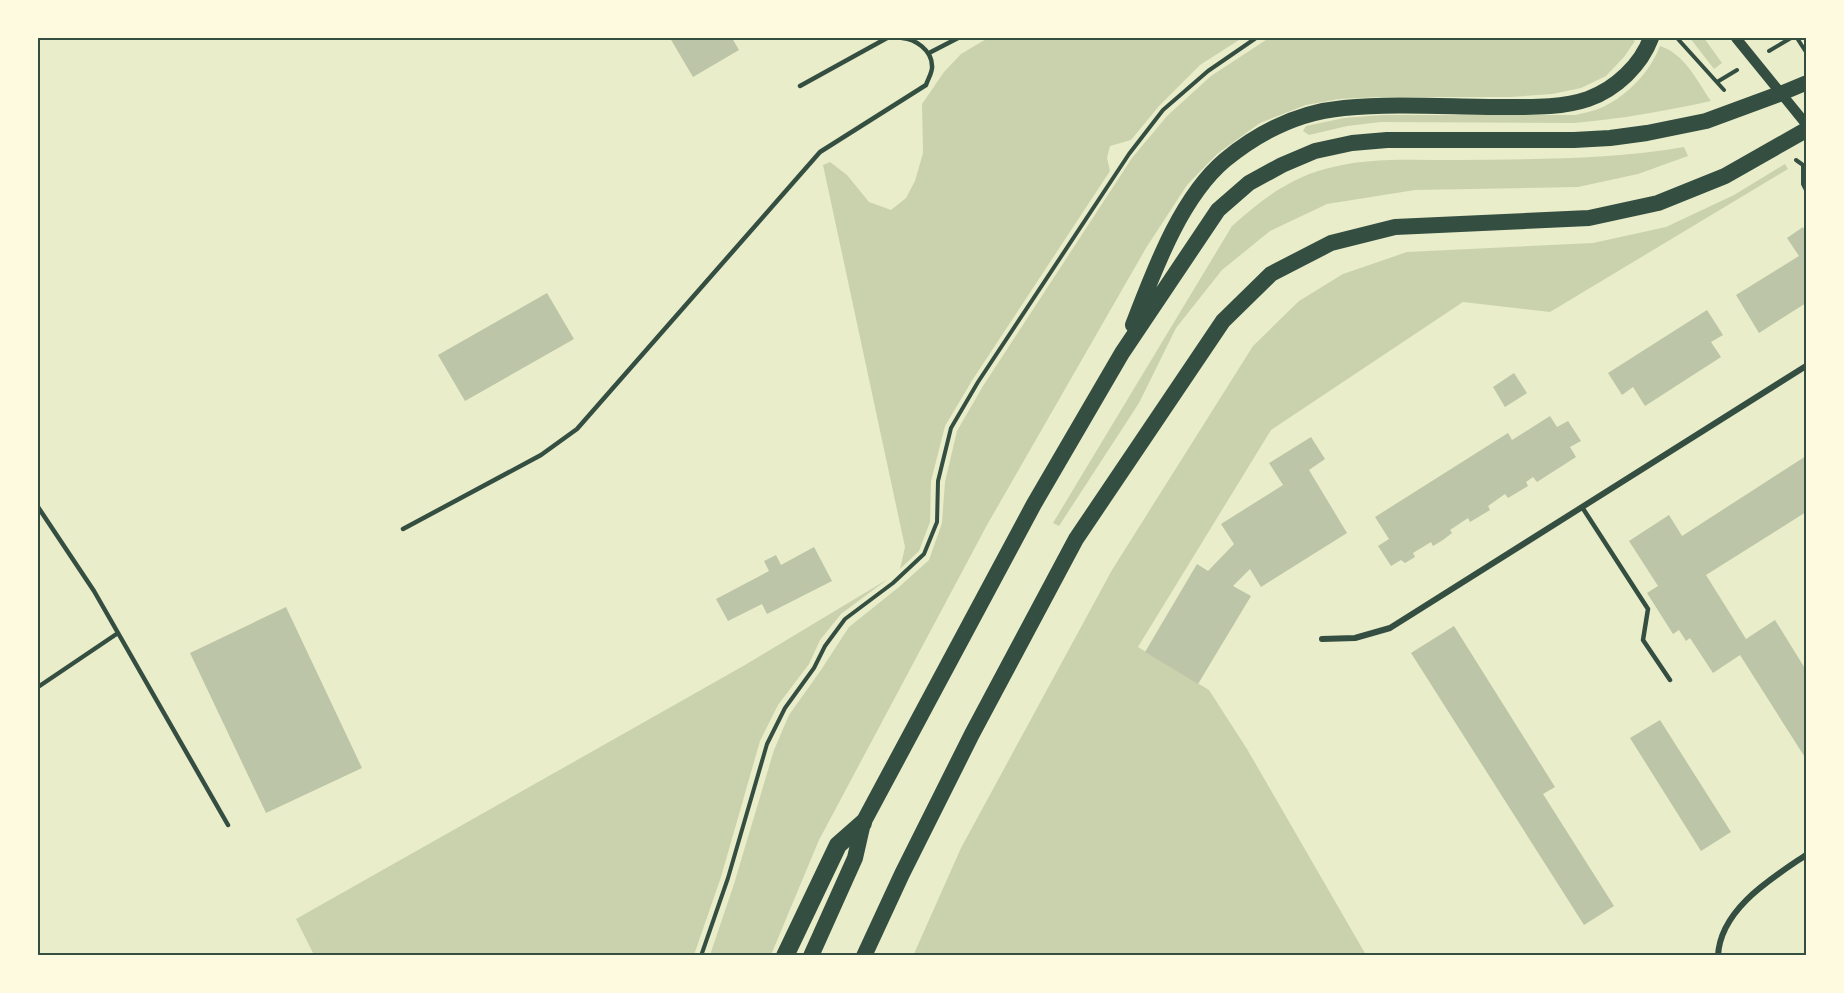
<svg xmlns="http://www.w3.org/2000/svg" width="1844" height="993" viewBox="0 0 1844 993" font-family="'IBM Plex Sans',sans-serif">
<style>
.green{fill:#cad2ad}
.building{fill:#bcc5a7}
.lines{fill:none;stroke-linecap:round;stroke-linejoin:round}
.path{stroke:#344e41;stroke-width:4}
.service{stroke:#344e41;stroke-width:4.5}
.minor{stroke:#344e41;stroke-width:6}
.tertiary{stroke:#344e41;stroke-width:10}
.primary{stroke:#344e41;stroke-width:15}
.trunk{stroke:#344e41;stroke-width:16}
.motorway{stroke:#344e41;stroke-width:18}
.neatline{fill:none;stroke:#344e41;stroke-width:2}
</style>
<rect width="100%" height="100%" fill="#e9edc9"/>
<!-- green -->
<path class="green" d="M988,38H1242L1200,65L1159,106L1131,140L1110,146L1107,158L1110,171L973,379L945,426L931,481L930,522L919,551L900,569L905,547L823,165L830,162L847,175L869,202L891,210L906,198L915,181L923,153L922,104L944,72L961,54Z
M1269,38H1630L1635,41L1624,57L1606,76L1581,88L1552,94L1511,97H1379L1339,99L1306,105L1260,123L1217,154L1187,185L1146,248L987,525L819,840L771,955H710L734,884L774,750L789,715L821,670L849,627L899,587L929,560L942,523L945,482L957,431L983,386L1132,158L1167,116L1211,76Z
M1690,38H1704L1722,63L1714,69Z
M1660,46C1685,54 1697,81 1711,101C1665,111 1621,119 1574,123L1381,122L1347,126L1309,135L1303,131L1306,126L1344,118L1382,115H1575C1584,113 1594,111 1603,107C1628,95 1650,72 1660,46Z
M1684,147L1688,156L1638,174L1578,187L1415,190L1327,204L1270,231L1222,270L1176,328L1139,403L1059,526L1053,523L1232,226C1260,201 1288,179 1325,169C1366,157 1413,160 1457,160C1534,159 1607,160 1684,147Z
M1785,164L1788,169L1550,312L1463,302L1271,430L1138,647L1209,690L1247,749L1366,955L913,956L961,848L1112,570L1253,346L1299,301L1343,274L1407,252L1593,243L1666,227L1734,195Z
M888,579L841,614L820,640L809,664L778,705L760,741L721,877L694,955H314L296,919L745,665Z"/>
<!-- building -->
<path class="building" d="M670,38H732L739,50L693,77Z
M1803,227L1806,234V303L1759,333L1736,295L1799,256L1787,238Z
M547,293L574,339L465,401L438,355Z
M1707,310L1723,335L1711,342L1721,357L1645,406L1633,387L1622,395L1608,373Z
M1514,373L1527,393L1505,407L1493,387Z
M1550,416L1557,427L1568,421L1581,441L1570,447L1576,457L1537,482L1533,477L1526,482L1528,486L1508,498L1505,494L1488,506L1490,510L1470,522L1468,518L1450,530L1452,533L1443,540L1433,546L1431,542L1413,553L1415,557L1405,563L1401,560L1391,566L1378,546L1389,539L1375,517L1508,433L1512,440Z
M1311,437L1325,459L1309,470L1347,533L1261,587L1250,569L1233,586L1251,596L1198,684L1145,652L1197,564L1208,571L1234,544L1221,524L1283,485L1269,463Z
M1806,456V512L1706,575L1746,639L1775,620L1806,670V759L1740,655L1713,673L1690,638L1686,641L1679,630L1673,634L1647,593L1658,586L1629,541L1669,515L1682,536Z
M814,547L832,581L767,614L762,604L728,621L716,599L769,571L764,561L776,555L781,565Z
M286,607L362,768L266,813L190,653Z
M1454,626L1555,787L1543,794L1614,906L1584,925L1411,653Z
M1660,720L1731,832L1701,851L1630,738Z"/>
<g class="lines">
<!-- path -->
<path class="path" d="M1677,38L1724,90
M1797,38L1806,52
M1769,51L1791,38
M1717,82L1737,70
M1796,160L1803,165H1806
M1803,165V184L1806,190
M701,956L728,878L767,744L785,708L814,668L825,646L845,619L893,583L924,554L937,522L938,481L951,428L978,382L1129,154L1163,110L1208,71L1256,38"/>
<!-- service -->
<path class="service" d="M929,53L958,38
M800,86L887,38
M38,507L94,591L228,825
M1582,507L1648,609L1643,640L1670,680
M403,529L541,455L577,429L820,152L926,85C928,79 933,71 932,66C932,50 915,39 902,38
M38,687L118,633"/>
<!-- minor -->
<path class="minor" d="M1322,639L1355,638L1390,628L1806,366
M1718,956C1720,909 1772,878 1806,855"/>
<!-- tertiary -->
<path class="tertiary" d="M1736,38L1806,124"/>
<!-- primary -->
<path class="primary" d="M1782,93L1806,83"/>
<!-- trunk -->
<path class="trunk" d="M1133,325C1154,271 1180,198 1225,160C1259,132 1300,112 1344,108C1396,103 1450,107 1503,107C1530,107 1562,108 1588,99C1616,89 1641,65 1651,38
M811,956L855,858L863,823L1034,504L1122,353L1218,210L1249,183L1282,165L1315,151L1352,143L1387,140H1574L1610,138L1647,133L1706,121L1782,93
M864,956L902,874L972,734L1076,539L1223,321L1271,274L1331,243L1395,227L1589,218L1658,203L1725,176L1806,130"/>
<!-- motorway -->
<path class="motorway" d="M785,956L838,845L863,823"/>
</g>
<!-- border -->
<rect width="1844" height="993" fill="none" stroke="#fefae0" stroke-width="78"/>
<rect x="39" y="39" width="1766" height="915" class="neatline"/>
</svg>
